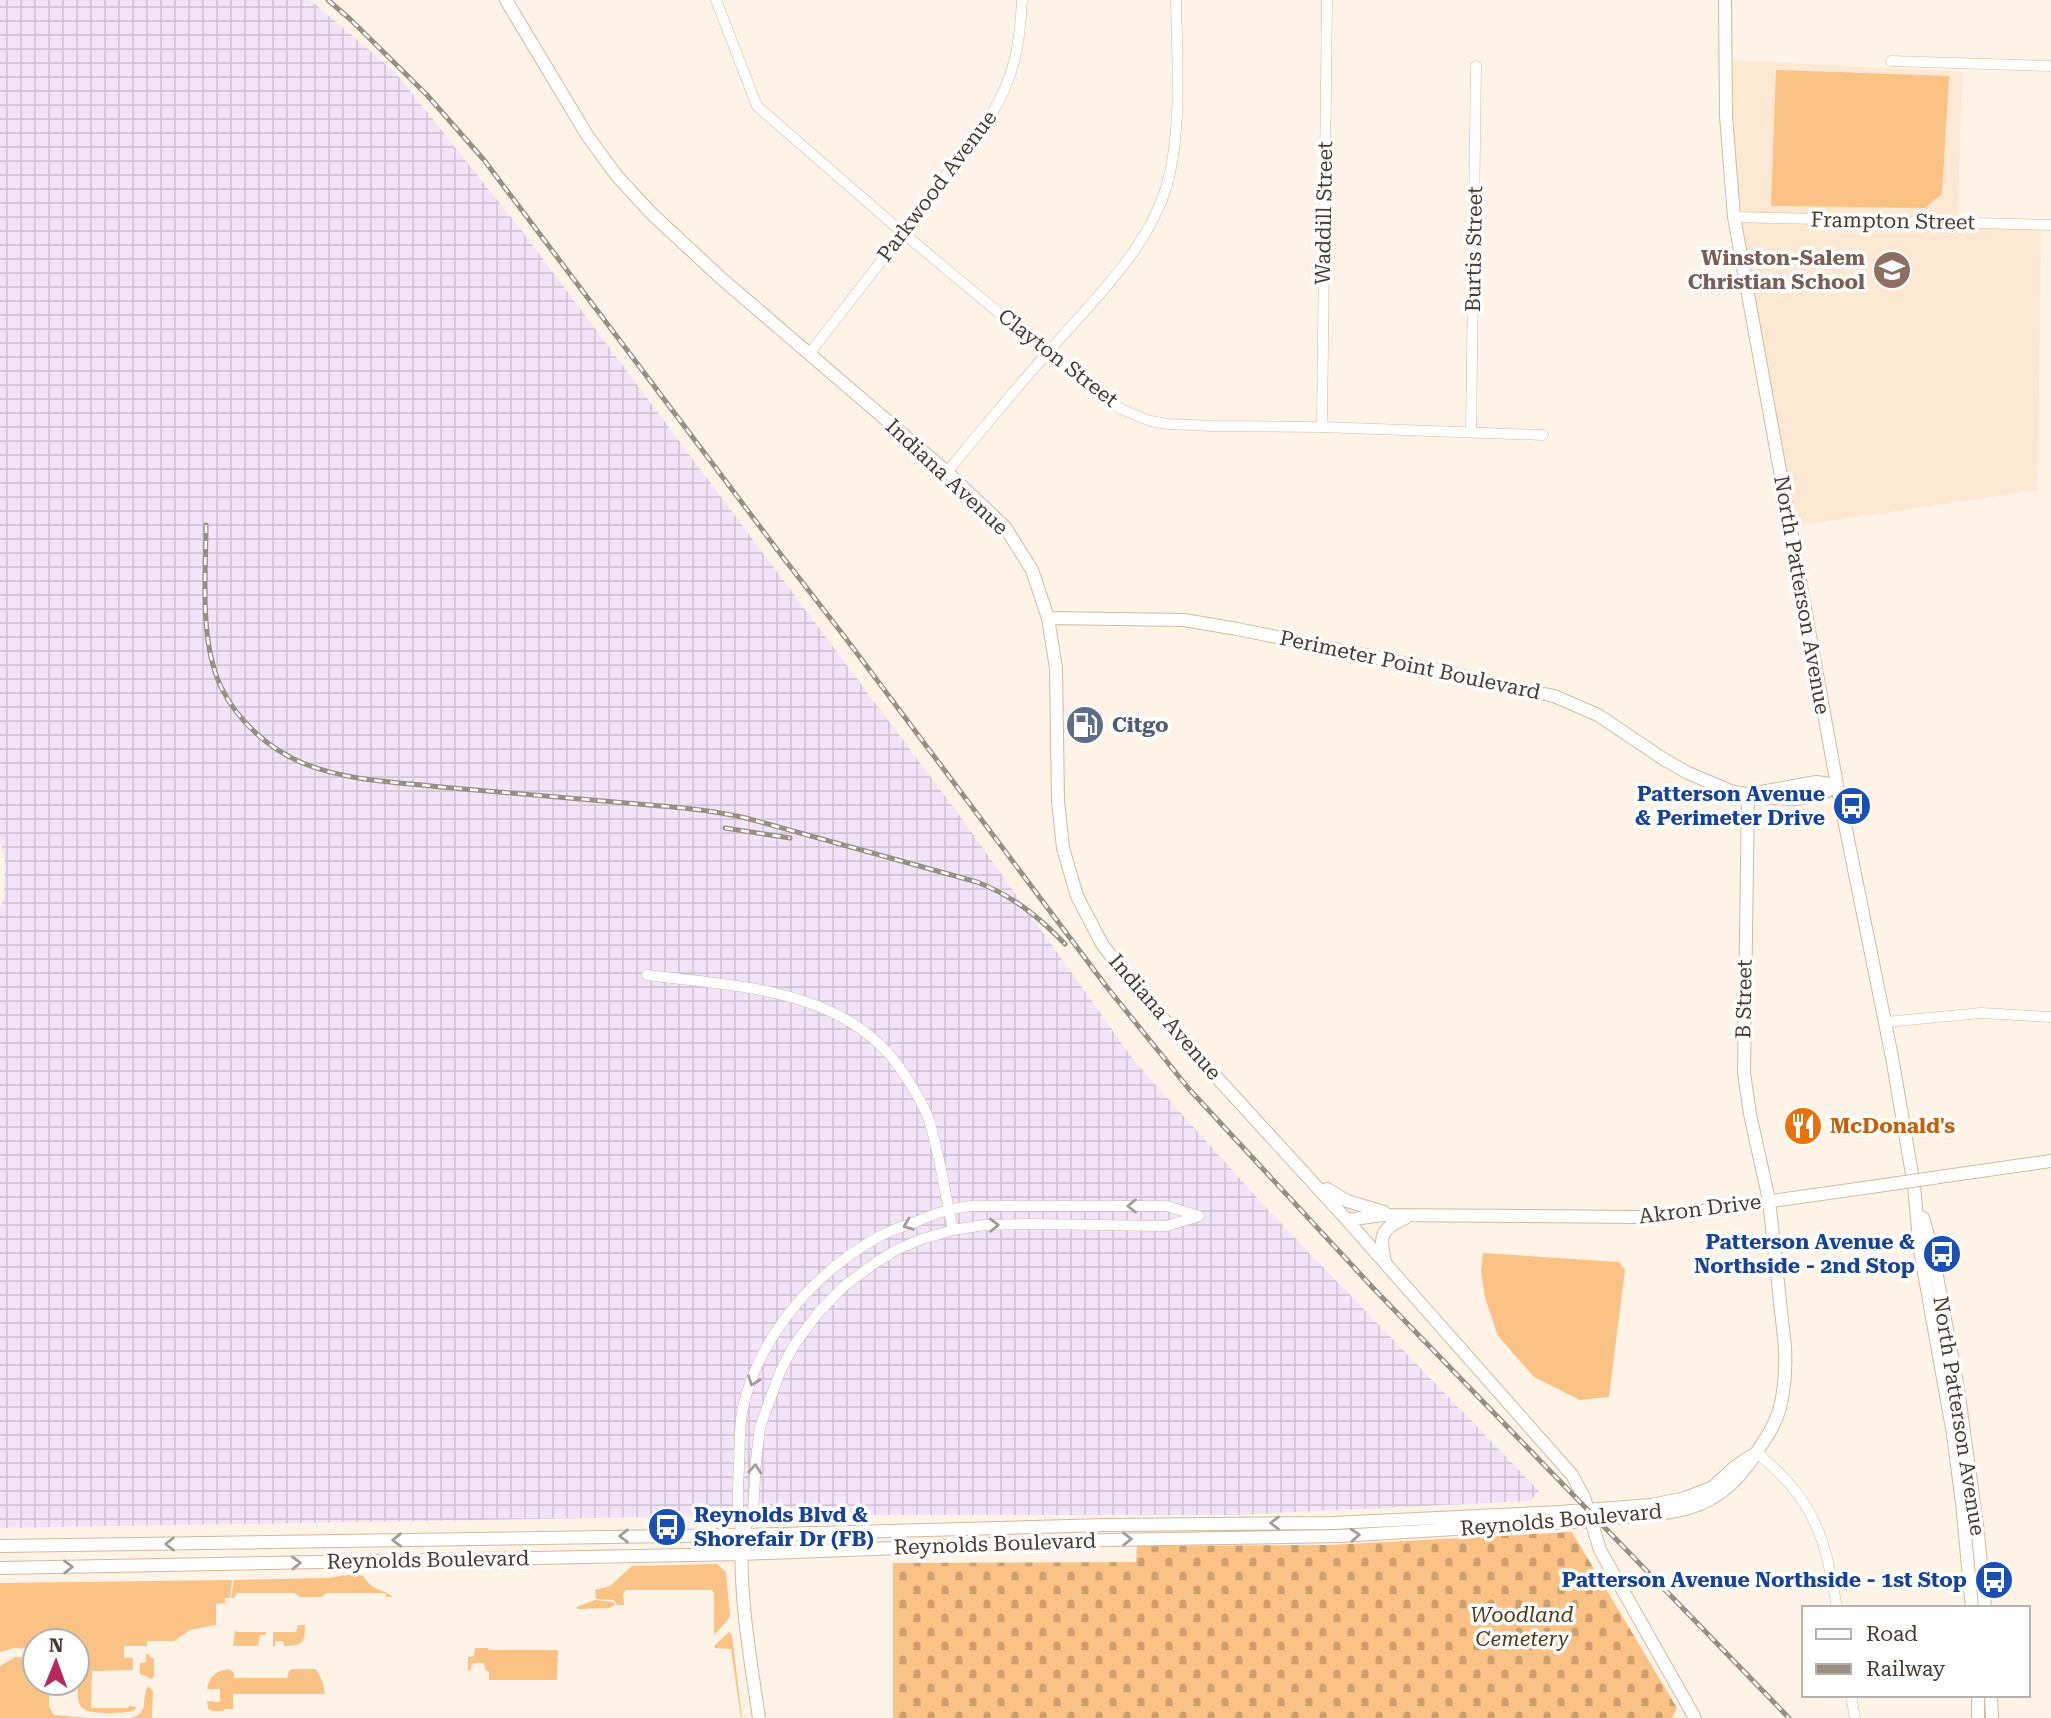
<svg xmlns="http://www.w3.org/2000/svg" width="2051" height="1718" viewBox="0 0 2051 1718" font-family="'Roboto Serif',serif">
<style>
.industrial{fill:url(#industrial-grid)}
.built{fill:#fde8d4}
.grass{fill:#fbc286}
.cemetery{fill:url(#cemetery-stones)}
.lines{fill:none;stroke-linecap:round;stroke-linejoin:round}
.street-casing{stroke:#d3b89d;stroke-width:11}
.secondary-casing{stroke:#d3b89d;stroke-width:14}
.street{stroke:#fff;stroke-width:10}
.secondary{stroke:#fff;stroke-width:12}
.rail-casing{stroke:#998e82;stroke-width:5}
.rail{stroke:#fff;stroke-width:2.5;stroke-dasharray:8;stroke-linecap:butt}
.secondary-bridge-casing{stroke:#d3b89d;stroke-width:14;stroke-linecap:butt}
.secondary-bridge{stroke:#fff;stroke-width:12}
.oneway{stroke:#a29d97}
.labels{text-anchor:middle;stroke-width:7;stroke-linejoin:round;paint-order:stroke}
.street-label{font-size:21px;fill:#463b2f;stroke:#fff}
.education-label{font-size:21px;font-weight:bold;fill:#785e54;stroke:#fff;text-anchor:end}
.service-label{font-size:21px;font-weight:bold;fill:#4e5e75;stroke:#fff;text-anchor:start}
.transit-label{font-size:21px;font-weight:bold;fill:#164399;stroke:#fff;text-anchor:end}
.food-label{font-size:21px;font-weight:bold;fill:#c56008;stroke:#fff;text-anchor:start}
.park-label{font-size:21px;font-style:italic;fill:#533818;stroke:#fff}
</style>
<defs>
<pattern id="industrial-grid" width="8" height="8" patternUnits="userSpaceOnUse" patternTransform="scale(1.75)"><rect width="8" height="8" fill="#f3e5f9"/><path d="M0 4h8M4 0v8" fill="none" stroke="#d2c5d6"/></pattern>
<pattern id="cemetery-stones" width="16" height="16" patternUnits="userSpaceOnUse" patternTransform="scale(1.75)"><rect width="16" height="16" fill="#fbc286"/><path d="M2 7V4a2 2 0 0 1 4 0v3zM10 15v-3a2 2 0 0 1 4 0v3z" fill="#cd9f6e"/></pattern>
</defs>
<rect width="100%" height="100%" fill="#fef3e7"/>
<!-- industrial -->
<path class="industrial" d="M0,0H310L395,72L522,231L965,823L1135,1062L1268,1210L1539,1491L1530,1501L1235,1515H770L0,1528V908L4,898L5,862L0,840Z"/>
<!-- built -->
<path class="built" d="M1725,60L1962,72L1958,222L2041,225L2038,490L1789,527L1735,217Z"/>
<!-- grass -->
<path class="grass" d="M1776,70L1949,76L1942,194L1925,208L1771,206Z
M1483,1253L1619,1262L1625,1270L1609,1397L1580,1400L1534,1377L1498,1336L1485,1298L1481,1271Z
M717,1564L726,1572L730,1615L727,1621L714,1635V1593L712,1590H626L623,1594L624,1605H617L614,1600L596,1599L595,1590L610,1586L632,1566Z
M355,1574L363,1576C375,1594 383,1587 392,1597H386V1594L383,1593H326L321,1597H299L295,1593H237L234,1598H231L234,1580L327,1578Z
M232,1580L230,1598H225V1603L216,1604V1625L190,1630L174,1641H147V1646H124V1658H133V1670L92,1671L91,1708H128L129,1706L137,1707L133,1711C124,1713 92,1715 84,1709C80,1707 79,1703 78,1699L77,1641H35V1649L14,1648L0,1652V1583Z
M595,1600L613,1602L615,1605L609,1608L578,1609L576,1607Z
M298,1625H305C305,1643 302,1646 284,1646L283,1641H275V1646H273V1632H296Z
M235,1630L237,1632H266V1635H260L258,1646H233Z
M729,1632L732,1635L742,1718H741L731,1649L715,1648L714,1646Z
M475,1648H488L489,1650H558L557,1680H489V1672L485,1669L484,1663H472L471,1669L468,1671V1657L474,1656Z
M146,1654H149L150,1658H154V1675L152,1679L140,1674V1663L146,1662Z
M15,1657L35,1658V1683H49V1707L54,1715L90,1718H0V1666Z
M228,1669L234,1672V1678H287L289,1671L292,1669H316L323,1683L325,1694H233V1709H224L223,1711H212L208,1709L207,1701L220,1702V1689H207C209,1676 216,1671 228,1669Z
M148,1686L153,1691L152,1718H130C151,1713 140,1700 148,1686Z"/>
<!-- cemetery -->
<path class="cemetery" d="M1572,1532L1677,1708L1672,1718H893V1563L1136,1562L1137,1546L1330,1545Z"/>
<g class="lines">
<defs>
<path id="street" d="M716,0L757,106L903,233L1047,353L1099,394L1121,409L1150,421L1168,424L1212,426L1322,427L1543,435
M1891,61L2051,66
M1734,217L2051,225
M809,354L903,233L993,112C1015,74 1020,43 1022,0
M1322,427L1327,0
M1471,432L1476,66
M947,472C981,431 1014,390 1050,350C1094,299 1150,248 1168,181C1182,126 1177,57 1176,0
M647,975C741,987 851,988 906,1077C915,1091 924,1105 929,1120C940,1156 945,1194 953,1230
M1886,1022L1981,1013L2051,1017
M1757,1452C1768,1464 1782,1474 1792,1487C1823,1524 1829,1562 1837,1608
M742,1534L753,1513L756,1461L760,1427L780,1372L794,1345L818,1313L844,1286L875,1263L898,1249L922,1239L953,1230L984,1225L1030,1224L1167,1226L1199,1216
M742,1535C736,1509 738,1492 739,1466C740,1448 739,1429 742,1412C757,1338 814,1272 880,1236C891,1230 903,1227 915,1222C934,1214 950,1208 971,1206H1167L1199,1216
M1851,1695L1855,1718"/>
<path id="secondary" d="M506,0L587,135L616,175L652,214L722,279L947,472L1005,527L1032,570L1048,618L1056,668L1058,801L1063,848L1077,896L1102,944L1135,988L1347,1220L1572,1475L1584,1497L1600,1550L1695,1718
M1725,0L1726,116L1734,217L1837,785L1892,1057L1914,1186L1920,1250L1953,1434L1962,1503L1972,1608
M1048,618L1184,620L1237,629L1423,667L1554,696L1598,715L1665,760L1688,773L1733,792L1772,798L1795,799L1819,796L1837,785
M1755,793L1816,782L1837,785
M1946,1176L2051,1161
M1327,1189L1347,1201L1384,1212
M1923,1218L1932,1249L1958,1389L1978,1533L1985,1608
M1347,1220L1382,1215L1641,1217L1680,1214L1878,1186
M1385,1262C1379,1234 1380,1230 1407,1217
M742,1535C739,1596 750,1657 759,1718
M0,1546L742,1535L1105,1525L1333,1523L1560,1512L1651,1505L1685,1498L1713,1487L1736,1466L1751,1456
M0,1568L741,1554L1106,1540L1339,1536L1590,1521C1622,1515 1655,1517 1686,1509C1723,1499 1743,1475 1762,1444C1769,1434 1775,1423 1779,1411C1785,1390 1786,1368 1785,1347L1769,1200L1750,1114L1744,1073L1748,795
M1978,1695V1718
M1991,1695L1992,1718"/>
</defs>
<!-- street casing -->
<use href="#street" class="street-casing"/>
<!-- secondary casing -->
<use href="#secondary" class="secondary-casing"/>
<!-- street -->
<use href="#street" class="street"/>
<!-- secondary -->
<use href="#secondary" class="secondary"/>
<defs>
<path id="rail" d="M328,0L351,20L427,95L484,160L782,556L844,636L1106,986L1189,1089L1374,1289L1789,1718
M206,525C206,576 199,640 221,687C238,722 270,750 305,764C348,781 396,782 441,787C499,792 557,797 615,802C659,806 703,808 746,818L977,882C1013,896 1039,917 1065,944
M725,828L790,838"/>
</defs>
<!-- rail casing -->
<use href="#rail" class="rail-casing"/>
<!-- rail -->
<use href="#rail" class="rail"/>
<defs>
<path id="secondary-bridge" d="M1878,1186L1946,1176"/>
</defs>
<!-- secondary-bridge casing -->
<use href="#secondary-bridge" class="secondary-bridge-casing"/>
<!-- secondary-bridge -->
<use href="#secondary-bridge" class="secondary-bridge"/>
</g>
<!-- one-way arrows -->
<defs><path id="oneway-chevron" d="M-2-3.5L2.5 0L-2 3.5" fill="none" stroke-width="1.6" stroke-linecap="round" stroke-linejoin="round" transform="scale(1.75)"/></defs>
<g class="oneway">
<use href="#oneway-chevron" transform="translate(1132 1206) rotate(180)"/>
<use href="#oneway-chevron" transform="translate(908 1225) rotate(158)"/>
<use href="#oneway-chevron" transform="translate(994 1225) rotate(-2)"/>
<use href="#oneway-chevron" transform="translate(753 1381) rotate(110)"/>
<use href="#oneway-chevron" transform="translate(755 1469) rotate(-86)"/>
<use href="#oneway-chevron" transform="translate(1275 1523) rotate(180)"/>
<use href="#oneway-chevron" transform="translate(1355 1535) rotate(-4)"/>
<use href="#oneway-chevron" transform="translate(624 1536) rotate(179)"/>
<use href="#oneway-chevron" transform="translate(1127 1539) rotate(-1)"/>
<use href="#oneway-chevron" transform="translate(397 1540) rotate(179)"/>
<use href="#oneway-chevron" transform="translate(170 1544) rotate(179)"/>
<use href="#oneway-chevron" transform="translate(296 1563) rotate(-1)"/>
<use href="#oneway-chevron" transform="translate(68 1567) rotate(-1)"/>
</g>
<!-- icons -->
<defs>
<symbol id="school-disc" viewBox="-11 -11 22 22"><circle r="9.5" fill="#8d6e63" stroke="#fff"/><path d="M0-5L7-2L0 1L-7-2ZM-4 1L0 2.5L4 1V4Q0 6-4 4Z" fill="#fff"/></symbol>
<symbol id="fuel-disc" viewBox="-11 -11 22 22"><circle r="9.5" fill="#5c6f8a" stroke="#fff"/><path d="M-5.5-6h7V0h2V4h1.3V-2.5L3-4.5l.8-.8L6-3V5H2.5V1h-1V6h-7ZM-4.2-4.7v3.2H.2V-4.7Z" fill="#fff"/></symbol>
<symbol id="bus-disc" viewBox="-11 -11 22 22"><circle r="9.5" fill="#1a4fb4" stroke="#fff"/><path d="M-5-6H5V4H4V6H2V4H-2V6H-4V4H-5ZM-3.5-4V0h7V-4ZM-3.5 1.2v1.5H-2V1.2ZM2 1.2v1.5H3.5V1.2Z" fill="#fff"/></symbol>
<symbol id="restaurant-disc" viewBox="-11 -11 22 22"><circle r="9.5" fill="#e8710a" stroke="#fff"/><path d="M-5-6h1v4h1v-4h1v4h1v-4h1v5L-1.5 .5V6h-2V.5L-5-1ZM5-6V6H3V1.5H1.5Q1.5-4 5-6Z" fill="#fff"/></symbol>
</defs>
<g fill-rule="evenodd">
<use href="#school-disc" x="1870" y="248" width="44" height="44"/>
<use href="#fuel-disc" x="1063" y="703" width="44" height="44"/>
<use href="#bus-disc" x="1830" y="784" width="44" height="44"/>
<use href="#restaurant-disc" x="1781" y="1104" width="44" height="44"/>
<use href="#bus-disc" x="1920" y="1232" width="44" height="44"/>
<use href="#bus-disc" x="645" y="1505" width="44" height="44"/>
<use href="#bus-disc" x="1972" y="1558" width="44" height="44"/>
</g>
<g class="labels">
<!-- street labels -->
<g class="street-label">
<text transform="translate(937 186) rotate(-53)" y="7">Parkwood Avenue</text>
<text transform="translate(1324 213) rotate(-89)" y="7">Waddill Street</text>
<text transform="translate(1893 221) rotate(1)" y="7">Frampton Street</text>
<text transform="translate(1474 249) rotate(-89)" y="7">Burtis Street</text>
<text transform="translate(1058 358) rotate(38)" y="7">Clayton Street</text>
<text transform="translate(947 477) rotate(43)" y="7">Indiana Avenue</text>
<text transform="translate(1802 595) rotate(80)" y="7">North Patterson Avenue</text>
<text transform="translate(1410 665) rotate(12)" y="7">Perimeter Point Boulevard</text>
<text transform="translate(1744 999) rotate(-89)" y="7">B Street</text>
<text transform="translate(1165 1017) rotate(49)" y="7">Indiana Avenue</text>
<text transform="translate(1700 1209) rotate(-7)" y="7">Akron Drive</text>
<text transform="translate(1959 1416) rotate(81)" y="7">North Patterson Avenue</text>
<text transform="translate(1561 1520) rotate(-5)" y="7">Reynolds Boulevard</text>
<text transform="translate(995 1544) rotate(-2)" y="7">Reynolds Boulevard</text>
<text transform="translate(428 1560) rotate(-1)" y="7">Reynolds Boulevard</text>
</g>
<!-- education labels -->
<g class="education-label">
<text x="1865" y="265">Winston-Salem<tspan x="1865" dy="24">Christian School</tspan></text>
</g>
<!-- service labels -->
<g class="service-label">
<text x="1112" y="732">Citgo</text>
</g>
<!-- transit labels -->
<g class="transit-label">
<text x="1825" y="801">Patterson Avenue<tspan x="1825" dy="24">&amp; Perimeter Drive</tspan></text>
<text x="1915" y="1249">Patterson Avenue &amp;<tspan x="1915" dy="24">Northside - 2nd Stop</tspan></text>
<text x="694" y="1522" text-anchor="start">Reynolds Blvd &amp;<tspan x="694" dy="24">Shorefair Dr (FB)</tspan></text>
<text x="1967" y="1587">Patterson Avenue Northside - 1st Stop</text>
</g>
<!-- food labels -->
<g class="food-label">
<text x="1830" y="1133">McDonald's</text>
</g>
<!-- park labels -->
<g class="park-label">
<text x="1522" y="1622">Woodland<tspan x="1522" dy="24">Cemetery</tspan></text>
</g>
</g>
<!-- legend -->
<rect x="1802" y="1606" width="228" height="91" fill="#ffffff" stroke="#b5b1ac" stroke-width="2"/>
<rect x="1816" y="1629" width="35" height="10" fill="#ffffff" stroke="#b5b1ac" stroke-width="2"/>
<text x="1866" y="1641" font-size="21" fill="#463b2f">Road</text>
<rect x="1816" y="1664" width="35" height="10" fill="#998e82" stroke="#b5b1ac" stroke-width="2"/>
<text x="1866" y="1676" font-size="21" fill="#463b2f">Railway</text>
<!-- north arrow -->
<g transform="translate(56 1662) rotate(1)"><circle r="33" fill="#ffffff" stroke="#b5b1ac" stroke-width="2"/>
<path d="M0-5L12 26L0 18L-12 26Z" fill="#b82a5d"/>
<text y="-10" font-size="19" font-weight="bold" text-anchor="middle" fill="#463b2f">N</text>
</g>
</svg>
